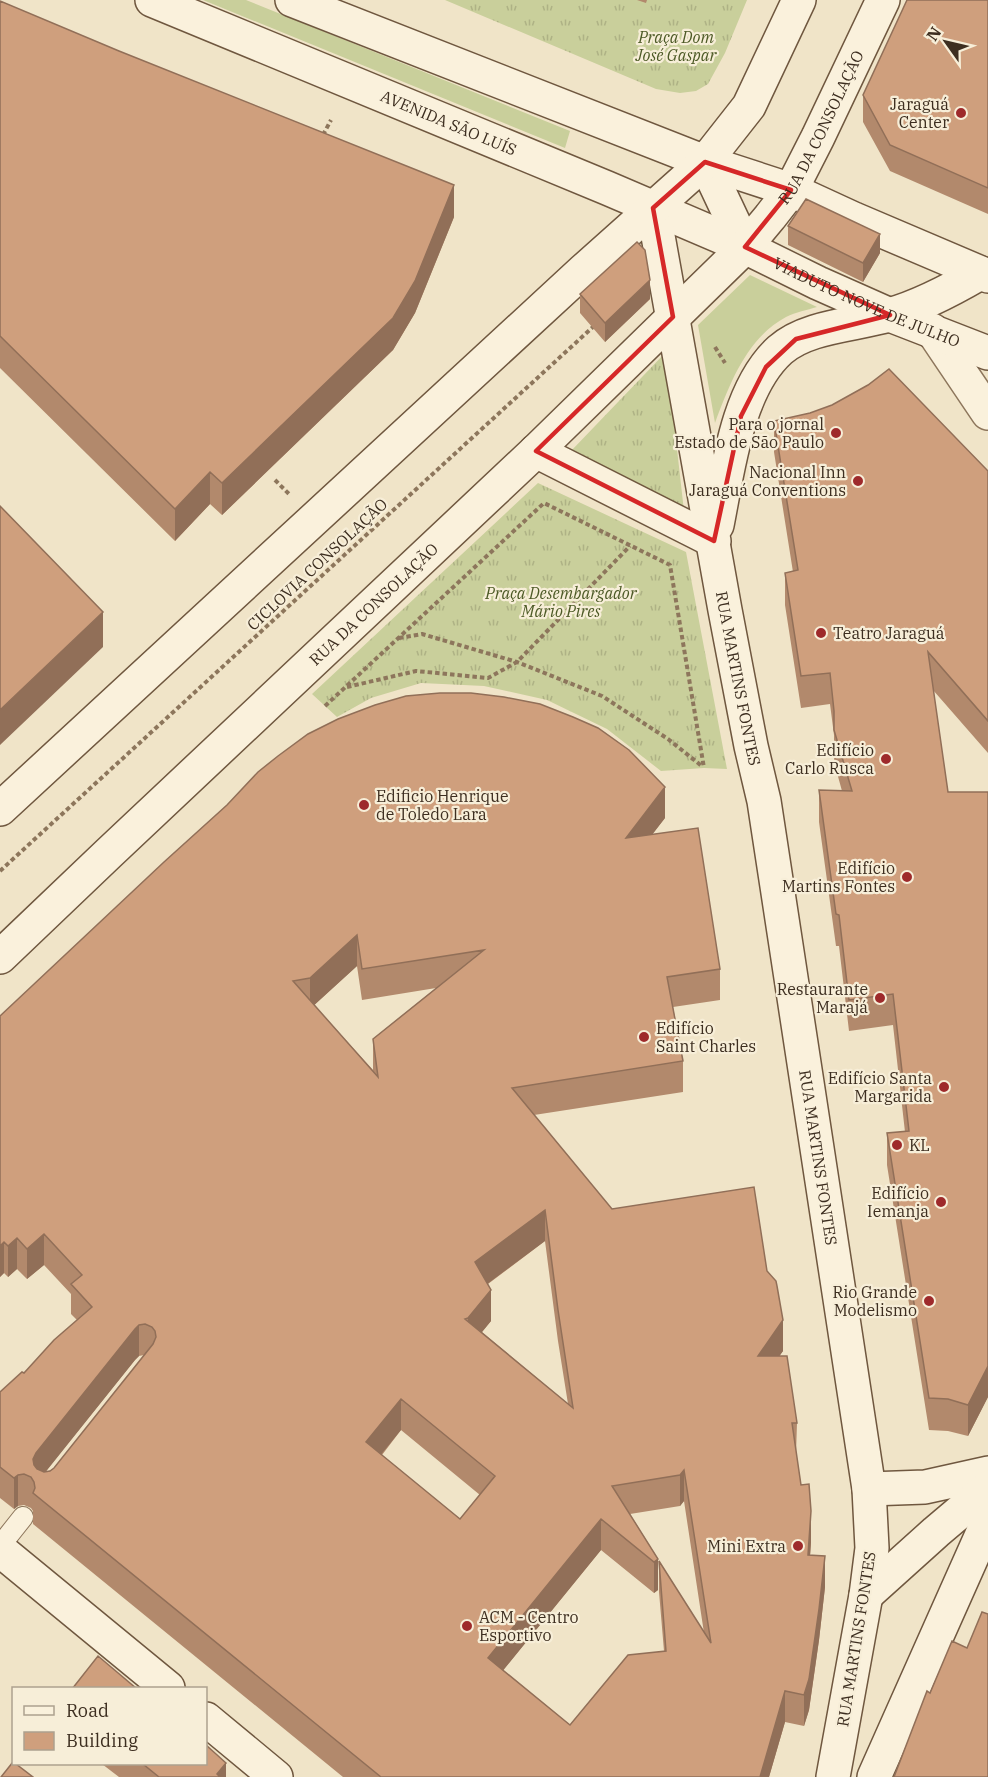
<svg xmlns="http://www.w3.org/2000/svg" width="988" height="1777" viewBox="0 0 988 1777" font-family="'IBM Plex Serif',serif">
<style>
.grass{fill:url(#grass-tufts)}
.garden{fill:#c9cf9b}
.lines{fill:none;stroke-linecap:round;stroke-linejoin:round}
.lane-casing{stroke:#8d765c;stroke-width:22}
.street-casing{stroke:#8d765c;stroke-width:36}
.secondary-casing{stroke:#6f573f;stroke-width:36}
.path{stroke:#8d765c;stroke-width:4;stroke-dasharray:4.5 3;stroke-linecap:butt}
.lane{stroke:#faf1dc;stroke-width:20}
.street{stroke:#faf1dc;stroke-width:33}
.secondary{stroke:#faf1dc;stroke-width:33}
.wall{fill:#b2896c;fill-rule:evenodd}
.shaded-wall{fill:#916f58}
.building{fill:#cf9f7d;stroke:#916f58;stroke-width:1.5;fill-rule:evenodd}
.marked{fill:none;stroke:#d62828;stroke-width:4.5;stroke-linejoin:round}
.poi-dot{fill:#9e2a2b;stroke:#f7eed8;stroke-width:2}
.labels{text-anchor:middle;stroke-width:4.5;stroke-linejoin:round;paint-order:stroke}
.park-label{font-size:16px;font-style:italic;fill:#4d5a26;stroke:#f7eed8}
.poi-label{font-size:16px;fill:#3d2e20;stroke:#f7eed8;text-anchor:end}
.street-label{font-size:16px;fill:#3d2e20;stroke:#f7eed8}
</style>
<defs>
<pattern id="grass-tufts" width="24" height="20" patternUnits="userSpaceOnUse" patternTransform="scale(1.5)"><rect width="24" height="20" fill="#c9cf9b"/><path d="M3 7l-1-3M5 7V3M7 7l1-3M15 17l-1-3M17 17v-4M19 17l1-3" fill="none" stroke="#aeb285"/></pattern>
</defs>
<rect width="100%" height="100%" fill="#f0e4c8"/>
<!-- grass -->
<path class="grass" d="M445,0H747L725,53L708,84L696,91L680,93L656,89Z
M666,352L684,511L571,451Z
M538,483L686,552L727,769L704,768L661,771L607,729L547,700L484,686L421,683L371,698L337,717L312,694Z"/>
<!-- garden -->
<path class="garden" d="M203,0H246L570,131L565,148Z
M750,275L817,307C807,310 796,312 786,317C747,338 730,383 715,423L698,325Z"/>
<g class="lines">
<defs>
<path id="lane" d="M0,1546L23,1517"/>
<path id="street" d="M932,330L988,413"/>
<g id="secondary">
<path id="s1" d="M152,0L607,188L745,247L818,283L890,315L988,353"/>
<path d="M292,0L705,162L791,190L854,219L988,276"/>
<path d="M705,162L745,247"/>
<path id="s2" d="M653,208L725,610L751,746L764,801L869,1489L872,1548L866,1595L833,1777"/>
<path d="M536,451L714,541"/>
<path d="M717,525C728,470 737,389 780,350C807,326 855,325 889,315C921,306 951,290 980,273"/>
<path d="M0,809L584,270L705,162L749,106L799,0"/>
<path id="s3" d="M0,957L109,853L536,451L745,247L770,217L791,190L818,137L883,0"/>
<path d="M869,1489L925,1487L988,1473"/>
<path d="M0,1550L168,1688"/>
<path d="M866,1595L936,1532L988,1488"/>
<path d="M206,1719L276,1777"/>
<path d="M874,1777L988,1521"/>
</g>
</defs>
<!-- lane casing -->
<use href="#lane" class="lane-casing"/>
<!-- street casing -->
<use href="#street" class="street-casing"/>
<!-- secondary casing -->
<use href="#secondary" class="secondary-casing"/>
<!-- path -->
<path class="path" d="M323,135L331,120
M715,347L725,363
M275,480L289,494
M399,638L422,634L517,662L602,696L668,739L703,767
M347,687L416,671L488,678L517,662L630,546
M325,706L544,503L670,565L704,768
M0,871L594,326"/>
<!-- lane -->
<use href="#lane" class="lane"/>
<!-- street -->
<use href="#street" class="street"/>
<!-- secondary -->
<use href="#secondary" class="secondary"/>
</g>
<!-- wall -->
<path class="wall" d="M637,0H647L646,3Z
M988,0V214L890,171L863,122V95Z
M0,1L454,217L415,313L393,350L222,515L210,504L175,541L0,368Z
M788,226L880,253L863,282L788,245Z
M580,294L650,299L605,342L580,313Z
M774,421L988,471V753L933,690L948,792H988V1397L968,1436L948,1431L929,1430L887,1165V1133L905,1132L893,1025L849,1031L839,946H836L819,822V790L842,791L834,762V735L830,704L801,708L785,605V573L793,572L774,452Z
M665,818L652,834L720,969V1000L673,1007L683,1061V1092L534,1115L612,1209L767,1271L783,1351L779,1356L797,1423L796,1454L801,1485L811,1542L810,1555L825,1587L819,1640L809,1710L804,1726L785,1722L769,1777H343L33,1524V1511L31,1508L24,1505L18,1506L14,1509L0,1498V1392L24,1373L77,1320L71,1314V1294L44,1265L27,1279L17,1269L8,1277L4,1273L0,1277V1016ZM357,966L362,1000L436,988L373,1039V1070L314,1005ZM545,1241L558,1341L568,1404L482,1332L491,1321L488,1284ZM144,1355L54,1468L50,1471L45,1472L135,1360L139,1356ZM401,1430L480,1495L460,1519L382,1455ZM684,1501L704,1633L659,1561V1592L664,1651L570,1725L503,1670L601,1550L654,1593L658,1590V1559L630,1514L680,1506Z
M102,1764H206L226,1777H119Z"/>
<!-- shaded-wall -->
<path class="shaded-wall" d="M454,185V217L415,313L393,350L222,515V483Z
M880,234V253L863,282V263Z
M650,280V299L605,342V323Z
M210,472V504L175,541V509Z
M103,612V647L0,745V710Z
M665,787V818L626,869V838Z
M357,935V966L310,1009V978Z
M545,1210V1241L475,1293V1262Z
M44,1234V1265L27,1279V1249Z
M17,1238V1269L8,1277V1246Z
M4,1242V1273L0,1277V1246Z
M491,1290V1321L468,1349V1318Z
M783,1320V1351L758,1387V1356Z
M139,1325V1356L135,1360L36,1484L33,1459L36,1453L135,1329Z
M988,1366V1397L968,1436V1405Z
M401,1399V1430L366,1473V1442Z
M684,1470V1501L680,1506V1475Z
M18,1475V1506L14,1509V1478Z
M811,1511V1542L808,1586V1555Z
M601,1519V1550L488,1689V1658Z
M825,1556V1587L819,1640L809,1710L804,1726V1695Z
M658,1559V1590L654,1593V1562Z
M785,1691V1722L769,1777H760Z
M226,1763V1777H217V1774Z"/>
<!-- building -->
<path class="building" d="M907,0H988V188L890,145L863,95Z
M0,1L119,51L454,185L415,281L393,318L222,483L210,472L175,509L0,336Z
M806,199L880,234L863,263L788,226Z
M637,242L645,250L650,280L605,323L580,294Z
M889,369L988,471V721L928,652L948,792H988V1366L968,1405L948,1399L929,1398L887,1133L909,1131L893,994L849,1000L839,915L836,914L819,790L852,791L834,730V711L830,673L801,676L785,573L798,570L774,421L810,413L832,405L868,385Z
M0,506L103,612L0,710Z
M440,693H471L504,697L540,704L573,717L598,728L629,750L665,787L626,838L698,828L720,969L667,977L683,1061L512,1088L612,1209L754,1187L767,1271L776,1281L777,1286L783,1320L758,1356H787L797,1423H792L801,1485L809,1484L811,1511L808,1555L825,1556L819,1609L809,1679L804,1695L785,1691L760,1777H381L33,1493L35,1488L34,1482L31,1477L24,1474L18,1475L14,1478L0,1467V1392L22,1372L24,1373L54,1340L92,1307L71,1284L82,1275L44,1234L27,1249L17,1238L8,1246L4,1242L0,1246V1016L164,862L227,805L258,772L278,756L308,734L338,719L375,705L406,696ZM357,935L362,969L484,950L373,1039L378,1077L293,981L310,978ZM545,1210L558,1310L573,1408L465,1319L468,1318L491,1290L475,1262ZM145,1324L152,1327L155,1331L156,1337L153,1344L54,1468L50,1471L44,1472L37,1469L34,1465L33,1459L36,1453L135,1329L139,1325ZM401,1399L495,1476L460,1519L366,1442ZM684,1470L711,1643L659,1561L666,1651L628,1655L570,1725L488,1658L601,1519L654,1562L658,1559L612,1486L680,1475Z
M982,1612L988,1614V1777H894L927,1691L930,1693L952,1641L967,1648Z
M98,1656L137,1689H72Z
M206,1745L226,1763L217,1774L220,1777H159L143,1764H206Z
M13,1762L14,1764H16L33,1777H1Z"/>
<!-- marked area -->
<path class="marked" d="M705,162L791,190L745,247L890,315L796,339L766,367L741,416L714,541L536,451L673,317L653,208Z"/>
<!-- markers -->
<g class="poi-dot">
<circle cx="961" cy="113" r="6"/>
<circle cx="836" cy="433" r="6"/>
<circle cx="858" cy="481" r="6"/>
<circle cx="821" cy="633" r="6"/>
<circle cx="886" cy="759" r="6"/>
<circle cx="364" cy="805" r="6"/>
<circle cx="907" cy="877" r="6"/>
<circle cx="880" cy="998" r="6"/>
<circle cx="644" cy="1037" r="6"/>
<circle cx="944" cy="1087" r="6"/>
<circle cx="897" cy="1145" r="6"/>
<circle cx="941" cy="1202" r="6"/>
<circle cx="929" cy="1301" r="6"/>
<circle cx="798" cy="1546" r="6"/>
<circle cx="467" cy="1626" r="6"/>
</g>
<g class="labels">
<!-- park labels -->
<g class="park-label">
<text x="676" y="43">Praça Dom<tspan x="676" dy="18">José Gaspar</tspan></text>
<text x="561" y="599">Praça Desembargador<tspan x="561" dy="18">Mário Pires</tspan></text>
</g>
<!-- poi labels -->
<g class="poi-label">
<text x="949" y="110">Jaraguá<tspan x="949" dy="18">Center</tspan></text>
<text x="824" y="430">Para o jornal<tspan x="824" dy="18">Estado de São Paulo</tspan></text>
<text x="846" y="478">Nacional Inn<tspan x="846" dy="18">Jaraguá Conventions</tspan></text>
<text x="833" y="639" text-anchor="start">Teatro Jaraguá</text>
<text x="874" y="756">Edifício<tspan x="874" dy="18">Carlo Rusca</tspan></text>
<text x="376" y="802" text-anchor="start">Edificio Henrique<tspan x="376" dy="18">de Toledo Lara</tspan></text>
<text x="895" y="874">Edifício<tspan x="895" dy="18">Martins Fontes</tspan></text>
<text x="868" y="995">Restaurante<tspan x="868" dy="18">Marajá</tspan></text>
<text x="656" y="1034" text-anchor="start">Edifício<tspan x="656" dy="18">Saint Charles</tspan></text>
<text x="932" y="1084">Edifício Santa<tspan x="932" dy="18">Margarida</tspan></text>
<text x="909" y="1151" text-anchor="start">KL</text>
<text x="929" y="1199">Edifício<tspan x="929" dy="18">Iemanja</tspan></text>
<text x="917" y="1298">Rio Grande<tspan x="917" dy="18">Modelismo</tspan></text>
<text x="786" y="1552">Mini Extra</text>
<text x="479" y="1623" text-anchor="start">ACM - Centro<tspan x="479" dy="18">Esportivo</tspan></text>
</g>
<!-- street labels -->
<g class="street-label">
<text dy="6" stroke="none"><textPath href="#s1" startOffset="321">AVENIDA SÃO LUÍS</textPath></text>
<text dy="6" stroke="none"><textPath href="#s3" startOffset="1172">RUA DA CONSOLAÇÃO</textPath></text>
<text dy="6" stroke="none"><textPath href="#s1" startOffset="776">VIADUTO NOVE DE JULHO</textPath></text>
<text transform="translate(317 564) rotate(-43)" y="6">CICLOVIA CONSOLAÇÃO</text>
<text dy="6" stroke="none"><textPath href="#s3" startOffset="514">RUA DA CONSOLAÇÃO</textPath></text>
<text dy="6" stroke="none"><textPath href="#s2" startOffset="478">RUA MARTINS FONTES</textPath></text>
<text dy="6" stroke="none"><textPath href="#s2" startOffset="964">RUA MARTINS FONTES</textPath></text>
<text transform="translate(856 1639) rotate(-81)" y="6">RUA MARTINS FONTES</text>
</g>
</g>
<!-- legend -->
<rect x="12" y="1687" width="195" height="78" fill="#f7eed8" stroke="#ada18e" stroke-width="1.5"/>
<rect x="24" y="1706" width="30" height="9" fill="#faf1dc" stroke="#ada18e" stroke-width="1.5"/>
<text x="66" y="1717" font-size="18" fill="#3d2e20">Road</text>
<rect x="24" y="1732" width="30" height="18" fill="#cf9f7d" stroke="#ada18e" stroke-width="1.5"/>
<text x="66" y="1747" font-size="18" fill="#3d2e20">Building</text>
<!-- north arrow -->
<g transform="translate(946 42) rotate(304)" stroke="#f7eed8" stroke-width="4.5" paint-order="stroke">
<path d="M0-4.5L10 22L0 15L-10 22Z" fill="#3d2e20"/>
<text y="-9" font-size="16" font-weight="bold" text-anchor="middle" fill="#3d2e20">N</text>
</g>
</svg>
